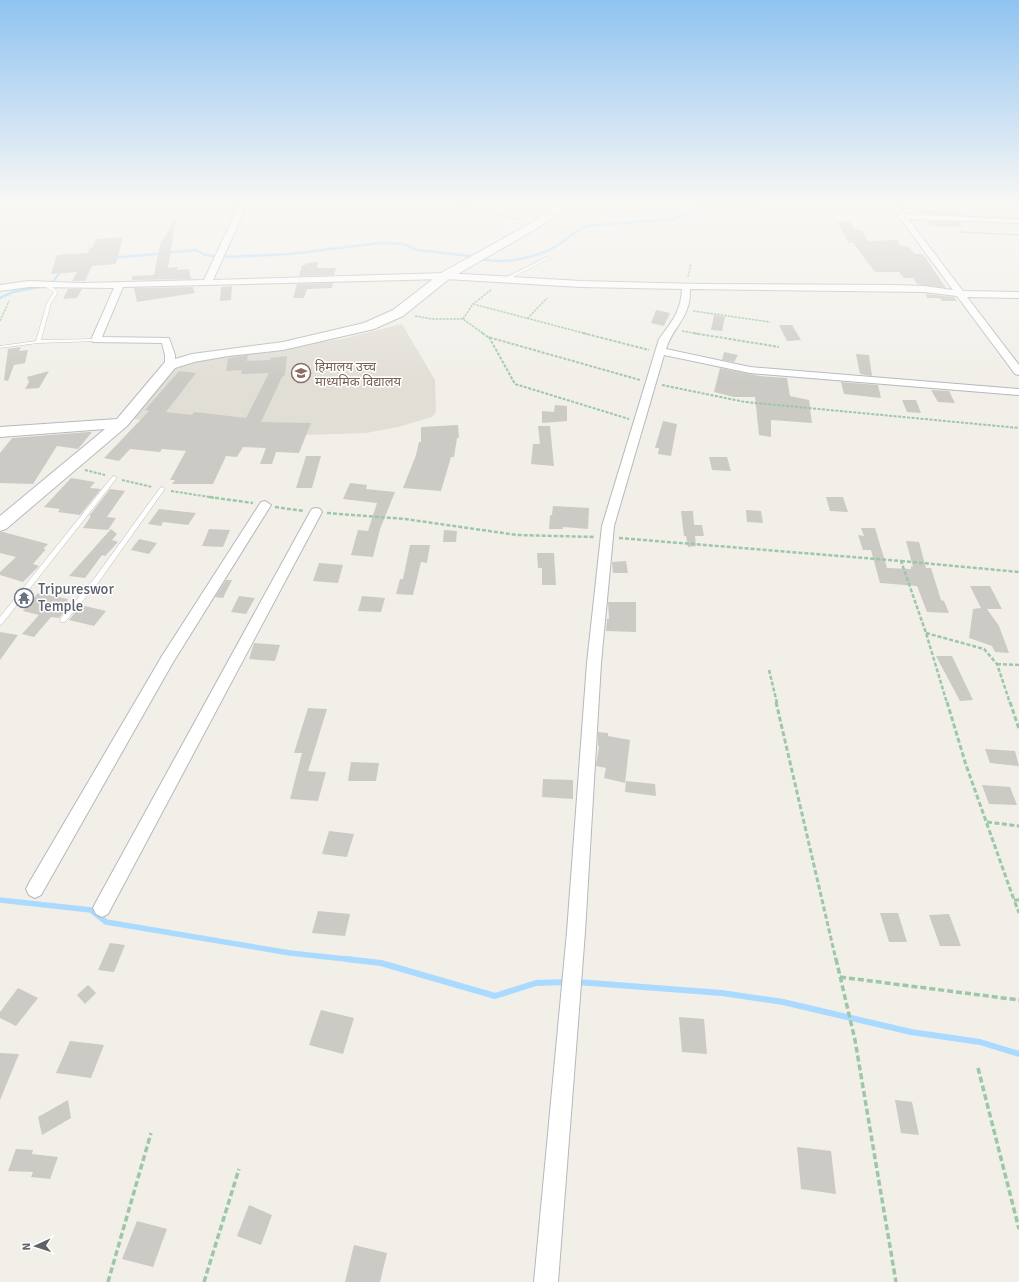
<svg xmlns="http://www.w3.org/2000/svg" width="1019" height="1282" viewBox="0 0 1019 1282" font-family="Signika,'Noto Sans Devanagari',sans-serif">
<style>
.education{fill:#e1ded6}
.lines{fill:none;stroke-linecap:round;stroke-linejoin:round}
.stream-far2{stroke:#aadaff;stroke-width:2.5}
.stream-far1{stroke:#aadaff;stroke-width:5.5}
.stream{stroke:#aadaff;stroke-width:6}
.building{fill:#cccac5}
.lane-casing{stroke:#b5b8bc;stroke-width:1}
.street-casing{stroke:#b5b8bc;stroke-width:2}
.secondary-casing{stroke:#b6babf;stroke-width:2}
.path-far4{stroke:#9cc7a9;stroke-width:1.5;stroke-dasharray:2.5 1;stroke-linecap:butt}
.path-far3{stroke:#9cc7a9;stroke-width:2;stroke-dasharray:3 1.5;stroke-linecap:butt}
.path-far2{stroke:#9cc7a9;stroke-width:2.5;stroke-dasharray:4 2;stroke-linecap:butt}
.path-far1{stroke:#9cc7a9;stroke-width:3;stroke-dasharray:5 2.5;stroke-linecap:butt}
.path{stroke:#9cc7a9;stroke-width:3.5;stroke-dasharray:6 3;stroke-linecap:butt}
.lane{fill:#fff;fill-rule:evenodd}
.street{fill:#fff;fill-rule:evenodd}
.secondary{fill:#fff;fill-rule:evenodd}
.labels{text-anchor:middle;stroke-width:3;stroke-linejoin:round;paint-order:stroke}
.far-education-label{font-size:13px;fill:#785e54;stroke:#fff;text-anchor:start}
.worship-label{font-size:15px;fill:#5b616d;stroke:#fff;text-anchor:start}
</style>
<rect width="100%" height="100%" fill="#f1efe8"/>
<!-- education -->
<path class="education" d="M402,324L435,380L436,410L435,414L432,417L398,427L366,433L306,435L176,425L134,419L176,367L195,360L342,339Z"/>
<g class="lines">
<!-- stream-far2 -->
<path class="stream-far2" d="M113,258L196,250L205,255L221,257L250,256L290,254L380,243L404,244L417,250L470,256
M481,259C505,265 541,257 561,243C571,236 576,230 587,226L674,219L703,206L717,204L782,203
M52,283L62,270
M0,298L13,292L44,286"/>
<!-- stream-far1 -->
<path class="stream-far1" d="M0,900L91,910L106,922L290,953L355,960"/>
<!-- stream -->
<path class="stream" d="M346,959L381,963L495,996L536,983L567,982
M577,982L722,993L783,1002L911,1032L980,1042L1019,1054"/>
</g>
<!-- building -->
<path class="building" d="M918,210L962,211L961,215L920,213Z
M176,218L168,268L178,267L177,270L189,269L191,279L132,280V276L154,275L160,244Z
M926,221L961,222V227L929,226Z
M837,222H850L855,230H862L868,241L897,240L901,246H908L915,254H923L946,288L917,284L913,278H904L899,272H875L853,243H849Z
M123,237L116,264L92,266L85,281H72L77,272L51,274L57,255L87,253L90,247L92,248L96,239Z
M318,262L317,268H336L334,275L299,276L302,265H305L306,263Z
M333,283L332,288L307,289L304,298H293L297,284Z
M232,286L231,300L220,301L221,287Z
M193,287L195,293L137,302L134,288Z
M68,289H82L77,298L63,299Z
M926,294L954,297L957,301H942L940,298H927Z
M656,310L670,313L664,326L651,323Z
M714,315L725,317L722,331L711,330Z
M779,325H792L801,340L787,341Z
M21,347L19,351L28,350L25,363L14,365L8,381L4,380L8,349Z
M724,352L738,355L734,362L722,360Z
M856,354L869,355L872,376L860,374Z
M248,355L247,361L270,360V358L287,356L285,375L282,377L261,422L311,423L299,453L276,452L272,464H260L266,448L243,447L237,457L226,456L213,484H172L175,480H170L186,451L162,449L160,452L130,449L119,461L104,458L149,411L145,410L179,371L196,373L166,412L192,415L194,412L246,418L269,373L241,374L242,370L226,371L228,358Z
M720,368L760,376L787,378L790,396L809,400L812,423L771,420V437L759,435L755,397H734L714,392Z
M49,371L39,388L25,389L29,382L27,377Z
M841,382L878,385L881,398L844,394Z
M931,390L949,391L955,403L938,402Z
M902,400H916L921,413L907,412Z
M555,405L567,406V421L542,423V411L554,412Z
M663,421L677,424L671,456L658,454L659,448H655Z
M458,425L459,438H457L454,457H451L441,491L403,488L416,455L419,442H421V427Z
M538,426H550L554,466L531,464L533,444H540Z
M88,432H92L78,449L57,446L33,484L0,483V453L12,438Z
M306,456H321L312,488H296Z
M709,457H727L731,471L712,470Z
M71,478L95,482L90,488L101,489L80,515L58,512L60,509L44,507Z
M350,483L367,485L366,489L395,492L380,529L373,557L351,555L358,530L368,531L377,503L343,499Z
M110,489L125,491L107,517L116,518L108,530L83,528L91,516H89Z
M826,497H843L848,512L830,511Z
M553,506L589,508L588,529L563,527V529H549L550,515H552Z
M159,509L196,513L188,525L163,522L161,526L148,524Z
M746,510L761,511L763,523L747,522Z
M681,511H693L694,525H702L704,536H695L696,546L688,547L686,536H684Z
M861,528H875L887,568L911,569V566L913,567L906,541L919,542L926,568H931L941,600L944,601L949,613L927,612L917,586L880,583L871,550H863L858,535L864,536Z
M111,529L117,534L112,540L118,542L105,556L102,555L85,578L69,576Z
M209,529L230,530L223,547L202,546Z
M444,530L457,531L456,542H443Z
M0,532H3L48,544L43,549H46L33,564L39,566L23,582L0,575V572L16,557L0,553Z
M139,539L157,543L149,554L131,550Z
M410,545H430L427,563L421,562L413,595L396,594L400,579H403Z
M537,553H554L556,585H542V568H538Z
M626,561L628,573H613L612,562Z
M319,563L343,565L338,583L313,581Z
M226,580H232L223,598L215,597Z
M970,586H990L1002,609H987L999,626L1009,653L995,652L992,646L969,638L973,609L981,608Z
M38,593L68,599L67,601L72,603L59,618L51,617L34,637L22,634L39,615L23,611Z
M239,596L255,598L246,614L231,612Z
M362,596L385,598L381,612L358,611Z
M608,602H636V632L606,631L607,619H609Z
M81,605L106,611L94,626L69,620Z
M0,632L18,635L0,660Z
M254,643L280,645L275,661L249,659Z
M936,656H952L973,700L960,701Z
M308,708L327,709L308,771L326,772L318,801L290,799L302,753H294Z
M598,732L608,733V736L630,740L625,783L604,778L606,768L596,766L599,746H598Z
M985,749L1015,751L1019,766L990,763Z
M351,762L379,763L376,781H348Z
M543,779L573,780V799L542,797Z
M626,781L655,784L656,796L625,792Z
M982,785L1010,787L1017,805L989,804Z
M329,831L354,834L347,857L322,854Z
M318,911L350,914L345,936L312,933Z
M880,913H898L907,942H889Z
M949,914L961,946H940L929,915Z
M110,943L125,945L114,972L98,970Z
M88,985L96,993L85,1004L77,995Z
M18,988L38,998L16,1026L0,1018V1012Z
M321,1010L354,1018L343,1054L309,1045Z
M679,1017L704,1019L707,1054L682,1052Z
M70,1041L104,1045L91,1078L56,1073Z
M0,1053L19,1054L0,1100Z
M68,1100L71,1118L42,1135L38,1117Z
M895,1100L912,1102L919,1135L901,1133Z
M797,1147L831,1151L836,1194L801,1189Z
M16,1149L33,1150L32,1154L58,1157L50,1179L31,1177L33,1172L8,1171Z
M249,1205L272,1215L261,1245L237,1236Z
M137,1221L167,1229L153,1267L122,1259Z
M354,1245L387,1253L380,1282H345Z"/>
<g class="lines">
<defs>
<path id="lane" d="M547,257L550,258L505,281L501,280Z
M46,285H50L58,292L51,303L41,340L96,339L98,340V341L38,343L0,348V346L36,341L47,303L54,292L46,287Z
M114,476L116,477V479L2,624L0,625V617L112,477Z
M162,487L165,489L164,490L98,583L65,622H61L60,620L61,618L94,579L160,488Z"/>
<path id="street" d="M240,203H248L213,280L445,273L581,281L699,284L894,285L924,286L953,290L889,203H896L904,214L1019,219V223L908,219L963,291L1019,292V298L967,297L1019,365V375L1015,374L957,296L924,292L690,289C691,318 673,326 666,349L750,367L1019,389V395L750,373L664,355L614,526L601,663L585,932L558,1282H534L567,932L587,663L602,526L659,339C672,322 681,311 682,289L581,287L445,279L123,287L102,337L169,338L175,355V365L170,368L165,365V355L162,343L93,342L91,340L114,288L29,287L0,291V285L29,281L81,283L204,280Z
M265,501L271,505L172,664L41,895L35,898L29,895L26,889L29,883L162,656L261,502Z
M316,508L320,509L322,512L108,914L102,917L96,914L93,908L96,902L310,512L312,509Z"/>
<path id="secondary" d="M560,203H572L541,226L449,279L403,316L374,329L283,350L228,356L194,362L175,368L127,426L6,529L0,531V516L105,429L0,437V427L117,419L165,362L192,354L283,342L364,323L393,310L441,273L533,222Z"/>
</defs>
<!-- lane casing -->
<use href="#lane" class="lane-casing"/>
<!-- street casing -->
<use href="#street" class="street-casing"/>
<!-- secondary casing -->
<use href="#secondary" class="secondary-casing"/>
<!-- path-far4 -->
<path class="path-far4" d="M450,203L523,220
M959,232L1019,235
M688,277L691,263
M473,304L587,334
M693,311L770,322
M415,316L432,319H463L484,334
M463,319L473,304L492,289
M527,319L547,298
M0,321L9,301
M682,331L699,334"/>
<!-- path-far3 -->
<path class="path-far3" d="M482,333L488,337L640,380
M583,333L649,350
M693,333L779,347
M489,337L515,384L629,419
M662,385L745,402L1019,428
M85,470L105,475
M122,480L152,487
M171,491L216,498"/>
<!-- path-far2 -->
<path class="path-far2" d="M209,497L253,503
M275,507L304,511
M327,513L405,519L517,535L595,537
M619,538L901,561L926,633L947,703
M901,561L1019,572
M926,633L984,649L997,664L1010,703
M997,664L1019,665
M769,670L777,703"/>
<!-- path-far1 -->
<path class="path-far1" d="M776,702L836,960
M947,702L966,765L1014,900
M1010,702L1019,729
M987,822L1019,826
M1019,900H1014L1019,913"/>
<!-- path -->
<path class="path" d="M836,959L855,1040L896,1282
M840,977L1019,1000
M978,1068L1019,1229
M108,1282L151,1133
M204,1282L239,1169"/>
<!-- lane -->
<use href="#lane" class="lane"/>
<!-- street -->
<use href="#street" class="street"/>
<!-- secondary -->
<use href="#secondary" class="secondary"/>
</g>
<!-- sky -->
<linearGradient id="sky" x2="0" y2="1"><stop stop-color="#8fc3f1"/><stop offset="0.53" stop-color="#f9f8f5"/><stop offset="1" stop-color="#f9f8f5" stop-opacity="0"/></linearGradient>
<rect width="1019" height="382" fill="url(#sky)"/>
<!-- icons -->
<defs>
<symbol id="school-ring" viewBox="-11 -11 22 22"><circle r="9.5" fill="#fff" stroke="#8d6e63" stroke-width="1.5"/><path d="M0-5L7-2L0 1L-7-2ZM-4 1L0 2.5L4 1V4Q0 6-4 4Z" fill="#8d6e63"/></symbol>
<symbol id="temple-ring" viewBox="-11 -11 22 22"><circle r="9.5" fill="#fff" stroke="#6b7280" stroke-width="1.5"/><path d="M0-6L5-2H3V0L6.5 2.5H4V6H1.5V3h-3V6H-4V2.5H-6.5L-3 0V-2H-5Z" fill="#6b7280"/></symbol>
</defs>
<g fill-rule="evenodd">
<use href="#school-ring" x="290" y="362" width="22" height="22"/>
<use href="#temple-ring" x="13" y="587" width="22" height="22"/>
</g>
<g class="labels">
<!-- far-education labels -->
<g class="far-education-label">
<text x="315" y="371">हिमालय उच्च<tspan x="315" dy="15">माध्यमिक विद्यालय</tspan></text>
</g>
<!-- worship labels -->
<g class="worship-label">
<text x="38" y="594">Tripureswor<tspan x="38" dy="17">Temple</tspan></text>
</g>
</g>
<!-- north arrow -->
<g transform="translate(36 1246) rotate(267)" stroke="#ffffff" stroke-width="3" paint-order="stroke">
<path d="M0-3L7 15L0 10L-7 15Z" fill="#5f6368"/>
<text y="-6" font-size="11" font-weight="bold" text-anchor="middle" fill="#5f6368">N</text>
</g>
</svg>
